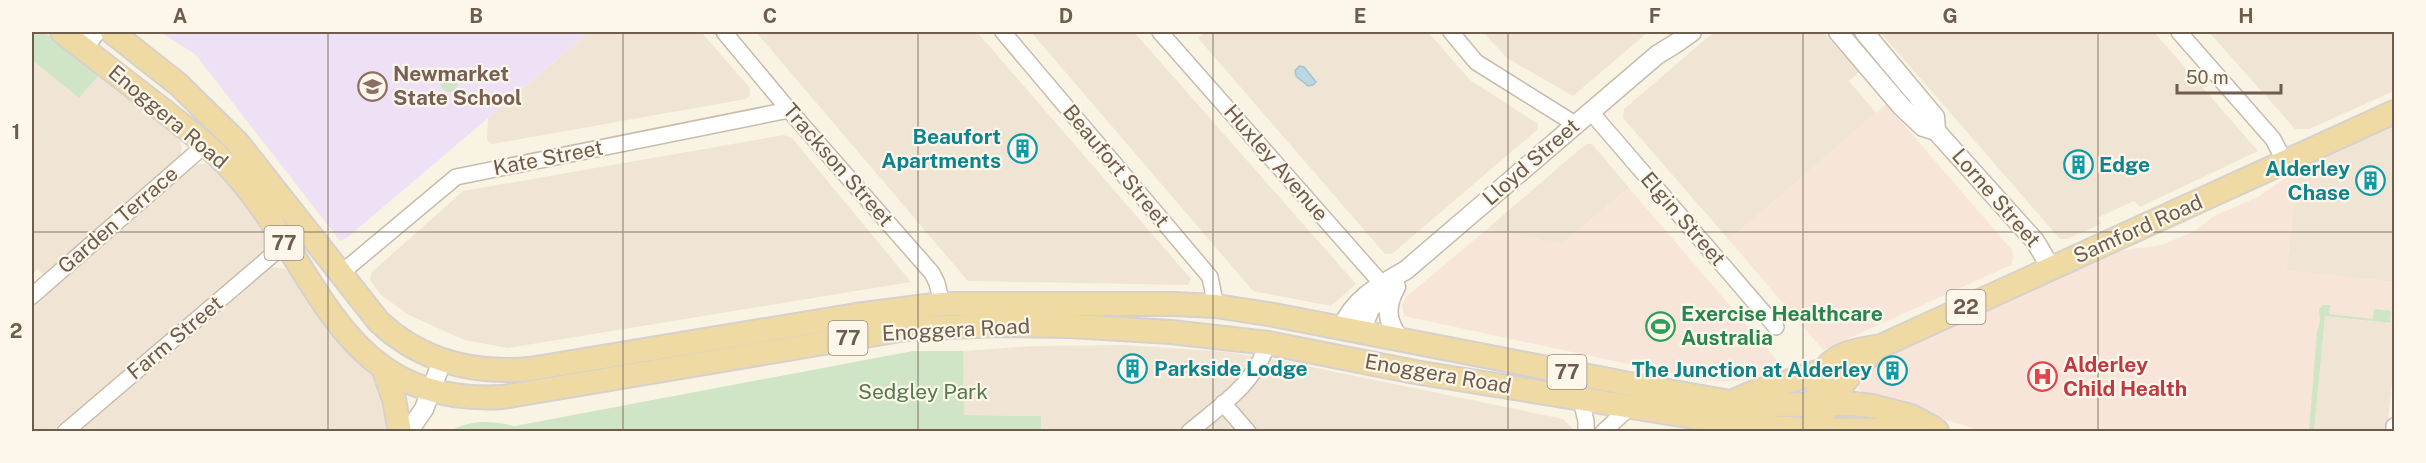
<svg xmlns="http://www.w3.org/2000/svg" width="2426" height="463" viewBox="0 0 2426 463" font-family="'Public Sans',sans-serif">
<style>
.residential{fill:#f0e5d4}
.commercial{fill:#f8e5d9}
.education{fill:#efe1f5}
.green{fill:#cfe5c5}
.water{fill:#bbd7e0;stroke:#a3c5d0;stroke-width:1.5}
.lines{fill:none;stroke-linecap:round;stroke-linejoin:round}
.minor-casing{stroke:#c8bbac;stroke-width:18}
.tertiary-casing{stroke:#c8bbac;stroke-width:21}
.secondary-casing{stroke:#cbbcab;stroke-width:24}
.primary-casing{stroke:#d6d1cd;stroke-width:26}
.minor{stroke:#fff;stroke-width:15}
.tertiary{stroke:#fff;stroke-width:18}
.secondary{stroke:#fff;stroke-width:21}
.primary{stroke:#f0daa4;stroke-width:22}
.grid{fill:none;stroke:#6e5c4d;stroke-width:1.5;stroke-opacity:0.55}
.labels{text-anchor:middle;stroke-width:4.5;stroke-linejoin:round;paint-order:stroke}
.shield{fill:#fcf7ea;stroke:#998a7c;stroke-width:1.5}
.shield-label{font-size:20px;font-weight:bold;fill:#6e5c4d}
.education-label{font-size:21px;font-weight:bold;fill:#785e54;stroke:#fcf7ea;text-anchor:start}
.street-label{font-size:21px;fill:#6e5c4d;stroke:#fcf7ea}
.culture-label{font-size:21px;font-weight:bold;fill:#0d838f;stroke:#fcf7ea;text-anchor:end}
.leisure-label{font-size:21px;font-weight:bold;fill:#27864d;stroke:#fcf7ea;text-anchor:start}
.health-label{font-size:21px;font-weight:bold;fill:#be3a42;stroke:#fcf7ea;text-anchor:start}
.park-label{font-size:21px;fill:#54794a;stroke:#fcf7ea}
.neatline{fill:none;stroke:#6e5c4d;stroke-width:2}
.grid-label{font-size:20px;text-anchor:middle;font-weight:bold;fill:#6e5c4d}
</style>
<rect width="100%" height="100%" fill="#f9f3e4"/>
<!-- residential -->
<path class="residential" d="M589,32H701L750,88V95L746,99L492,144L487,140L488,118Z
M756,32H977L1191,279L1188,285L968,281Z
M1031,32H1134L1356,284L1331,306L1253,291Z
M1205,32H1428L1470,80L1538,124V129L1392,254H1385L1198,38Z
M1483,32H1648L1573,96L1507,58Z
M1714,32H1823L1859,72L1849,81L1876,113L1729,240L1623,118L1624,109Z
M1880,32H2154L2258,151L2140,207L2134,201L2097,218L2101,224L2067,239H2060Z
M2209,32H2394V91L2309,129H2295Z
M32,60L79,98L100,74L175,132L182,146L181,154L174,163L43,275L38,269L32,274Z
M2394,125V282L2286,271L2298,169Z
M784,135L792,138L911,282L508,348L464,340L409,315L381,295L370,280L371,273L463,191Z
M1586,144H1592L1629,188L1561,244L1487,229Z
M196,164H206L217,170L252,213L266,235L263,251L53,431H32V305Z
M273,267L285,269L292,275L332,335L348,353L375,377L392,432H76L267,268Z
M2325,316L2394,324V360L2387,431L2314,432Z
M1123,345L1228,352L1288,362L1563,419L1575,431H1041V416L963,415V351L1033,346Z"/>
<!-- commercial -->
<path class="commercial" d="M1886,104L2012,250L2014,256L2011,265L1823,350L1729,240Z
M2298,169L2286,270L2394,282V324L2325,316L2314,431H1982L1865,395L1856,386V382L1881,359L2118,251L2161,245L2195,231L2214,216L2258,197Z
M1629,188L1774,357L1778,363L1777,369L1753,379L1727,381L1702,380L1404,316L1402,305L1406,297L1487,229L1561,244Z"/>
<!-- education -->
<path class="education" d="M160,32H589L348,237L340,241L195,54Z"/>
<!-- green -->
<path class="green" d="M32,32H44L100,74L79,98L32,60Z
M440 83a9 9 0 1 1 18 0a9 9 0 1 1-18 0Z
M2323,305H2330L2329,314L2373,319L2374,309L2391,311L2390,323L2325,316L2314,431H2309L2317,331L2320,321L2319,309Z
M913,351H963L964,415L1041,416V431H450C474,419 489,421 515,426Z"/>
<!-- water -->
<path class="water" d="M1299,66L1304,67L1316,82L1313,85L1308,86L1296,76L1295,71Z"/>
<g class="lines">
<defs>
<path id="minor" d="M724,32L789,110L932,273L937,283L942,304
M1003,32L1210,277L1216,306
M1160,32L1382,284
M1451,32L1476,62L1575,124
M2179,32L2273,139L2285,162
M1590,111L1776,327
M340,274L456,177L789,110
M32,296L205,145
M1581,400L1586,421V432
M1223,403L1248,432
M65,432L285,244
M1189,432C1222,404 1253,386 1268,343
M1603,432L1630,407
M2394,432V426"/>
<path id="tertiary" d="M1838,32L1901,106L1923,127L1936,131L2035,241L2051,268
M1864,32L1935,117L1936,131
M1396,287C1385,306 1386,322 1400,339
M1342,328C1353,299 1380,285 1406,270L1657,55L1678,42L1692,32
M1361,331L1370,309L1389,289
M408,432L424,409L442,361"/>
<path id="secondary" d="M82,47L94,32"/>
<path id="primary" d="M62,32C94,57 127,82 159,107C184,127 210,146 231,169C321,267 337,407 503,397L906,329L999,325L1070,326L1171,332L1268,343L1415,372L1737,424L1799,429L1937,431
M112,32L179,85L237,142L379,322C421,361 474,374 530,369L856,315L942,304H1174L1216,306L1274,315L1645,387L1747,405L1854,404L1872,406L1911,416L1933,428
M383,368L394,399L400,432
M1734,401L1752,393L1824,370
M1824,412L1853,370L1877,349
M1814,417C1819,364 1826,354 1881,346L2394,112"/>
</defs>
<!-- minor casing -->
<use href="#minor" class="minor-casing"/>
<!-- tertiary casing -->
<use href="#tertiary" class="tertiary-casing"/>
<!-- secondary casing -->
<use href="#secondary" class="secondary-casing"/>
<!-- primary casing -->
<use href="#primary" class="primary-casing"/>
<!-- minor -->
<use href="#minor" class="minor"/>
<!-- tertiary -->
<use href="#tertiary" class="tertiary"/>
<!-- secondary -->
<use href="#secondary" class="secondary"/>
<!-- primary -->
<use href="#primary" class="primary"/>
</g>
<!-- grid -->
<path class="grid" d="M328,32V432M623,32V432M918,32V432M1213,32V432M1508,32V432M1803,32V432M2098,32V432M32,232H2394"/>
<!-- icons -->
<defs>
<symbol id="school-ring" viewBox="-11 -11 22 22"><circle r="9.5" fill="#fcf7ea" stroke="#8d6e63" stroke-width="1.5"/><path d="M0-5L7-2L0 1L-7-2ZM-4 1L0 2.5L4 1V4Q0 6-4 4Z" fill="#8d6e63"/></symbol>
<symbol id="building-ring" viewBox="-11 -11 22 22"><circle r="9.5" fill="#fcf7ea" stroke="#0f9aa8" stroke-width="1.5"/><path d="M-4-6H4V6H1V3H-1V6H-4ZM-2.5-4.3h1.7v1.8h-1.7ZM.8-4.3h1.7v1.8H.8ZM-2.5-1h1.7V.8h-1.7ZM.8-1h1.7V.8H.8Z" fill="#0f9aa8"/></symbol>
<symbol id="stadium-ring" viewBox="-11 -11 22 22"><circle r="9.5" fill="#fcf7ea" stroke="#2e9e5b" stroke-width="1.5"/><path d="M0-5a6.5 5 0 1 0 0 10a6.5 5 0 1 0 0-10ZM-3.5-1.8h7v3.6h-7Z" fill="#2e9e5b"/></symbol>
<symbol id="hospital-ring" viewBox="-11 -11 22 22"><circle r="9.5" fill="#fcf7ea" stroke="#e0444e" stroke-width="1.5"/><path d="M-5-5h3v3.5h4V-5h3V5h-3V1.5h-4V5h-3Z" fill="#e0444e"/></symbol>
</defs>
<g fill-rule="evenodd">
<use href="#school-ring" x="356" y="70" width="33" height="33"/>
<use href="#building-ring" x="1006" y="132" width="33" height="33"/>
<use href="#building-ring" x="2062" y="148" width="33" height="33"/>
<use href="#building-ring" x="2354" y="164" width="33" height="33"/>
<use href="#stadium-ring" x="1644" y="310" width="33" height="33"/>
<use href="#building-ring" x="1116" y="352" width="33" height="33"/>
<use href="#building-ring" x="1876" y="354" width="33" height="33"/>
<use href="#hospital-ring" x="2026" y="360" width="33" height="33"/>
</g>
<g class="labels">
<!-- shield labels -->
<g class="shield">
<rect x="264.5" y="226" width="39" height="34" rx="4.5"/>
<rect x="1946.5" y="290" width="39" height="34" rx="4.5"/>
<rect x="828.5" y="321" width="39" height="34" rx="4.5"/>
<rect x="1547.5" y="355" width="39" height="34" rx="4.5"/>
</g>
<g class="shield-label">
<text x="284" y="250">77</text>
<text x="1966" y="314">22</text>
<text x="848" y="345">77</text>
<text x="1567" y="379">77</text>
</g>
<!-- education labels -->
<g class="education-label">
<text x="393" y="81">Newmarket<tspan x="393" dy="24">State School</tspan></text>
</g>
<!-- street labels -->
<g class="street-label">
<text transform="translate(168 117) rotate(40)" y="7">Enoggera Road</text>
<text transform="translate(548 158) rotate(-11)" y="7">Kate Street</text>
<text transform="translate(1531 162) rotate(-41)" y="7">Lloyd Street</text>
<text transform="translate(1276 163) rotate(49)" y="7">Huxley Avenue</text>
<text transform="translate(838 165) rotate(49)" y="7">Trackson Street</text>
<text transform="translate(1116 166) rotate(50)" y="7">Beaufort Street</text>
<text transform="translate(1996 198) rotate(49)" y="7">Lorne Street</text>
<text transform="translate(1683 219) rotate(49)" y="7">Elgin Street</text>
<text transform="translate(118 220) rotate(-41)" y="7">Garden Terrace</text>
<text transform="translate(2138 229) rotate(-24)" y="7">Samford Road</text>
<text transform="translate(956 330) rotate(-3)" y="7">Enoggera Road</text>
<text transform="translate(175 338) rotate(-40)" y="7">Farm Street</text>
<text transform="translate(1438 374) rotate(10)" y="7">Enoggera Road</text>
</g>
<!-- culture labels -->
<g class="culture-label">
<text x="1001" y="144">Beaufort<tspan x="1001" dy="24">Apartments</tspan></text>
<text x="2099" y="172" text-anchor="start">Edge</text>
<text x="2350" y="176">Alderley<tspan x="2350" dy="24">Chase</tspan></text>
<text x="1154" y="376" text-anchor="start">Parkside Lodge</text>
<text x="1872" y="377">The Junction at Alderley</text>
</g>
<!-- leisure labels -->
<g class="leisure-label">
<text x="1681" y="321">Exercise Healthcare<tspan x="1681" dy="24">Australia</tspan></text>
</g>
<!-- health labels -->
<g class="health-label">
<text x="2063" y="372">Alderley<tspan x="2063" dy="24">Child Health</tspan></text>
</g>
<!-- park labels -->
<g class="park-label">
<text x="923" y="399">Sedgley Park</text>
</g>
</g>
<!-- border -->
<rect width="2426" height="463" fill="none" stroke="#fcf7ea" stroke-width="66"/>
<!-- scale -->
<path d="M2177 84v9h104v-9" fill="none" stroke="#6e5c4d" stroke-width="3"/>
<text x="2186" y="84" font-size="18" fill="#6e5c4d" stroke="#fcf7ea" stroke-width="4.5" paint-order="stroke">50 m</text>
<rect x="33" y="33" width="2360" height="397" class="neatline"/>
<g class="grid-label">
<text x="180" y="23">A</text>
<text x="476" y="23">B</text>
<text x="770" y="23">C</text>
<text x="1066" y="23">D</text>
<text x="1360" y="23">E</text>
<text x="1655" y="23">F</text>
<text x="1950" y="23">G</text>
<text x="2246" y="23">H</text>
<text x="16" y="139">1</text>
<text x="16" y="338">2</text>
</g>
</svg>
